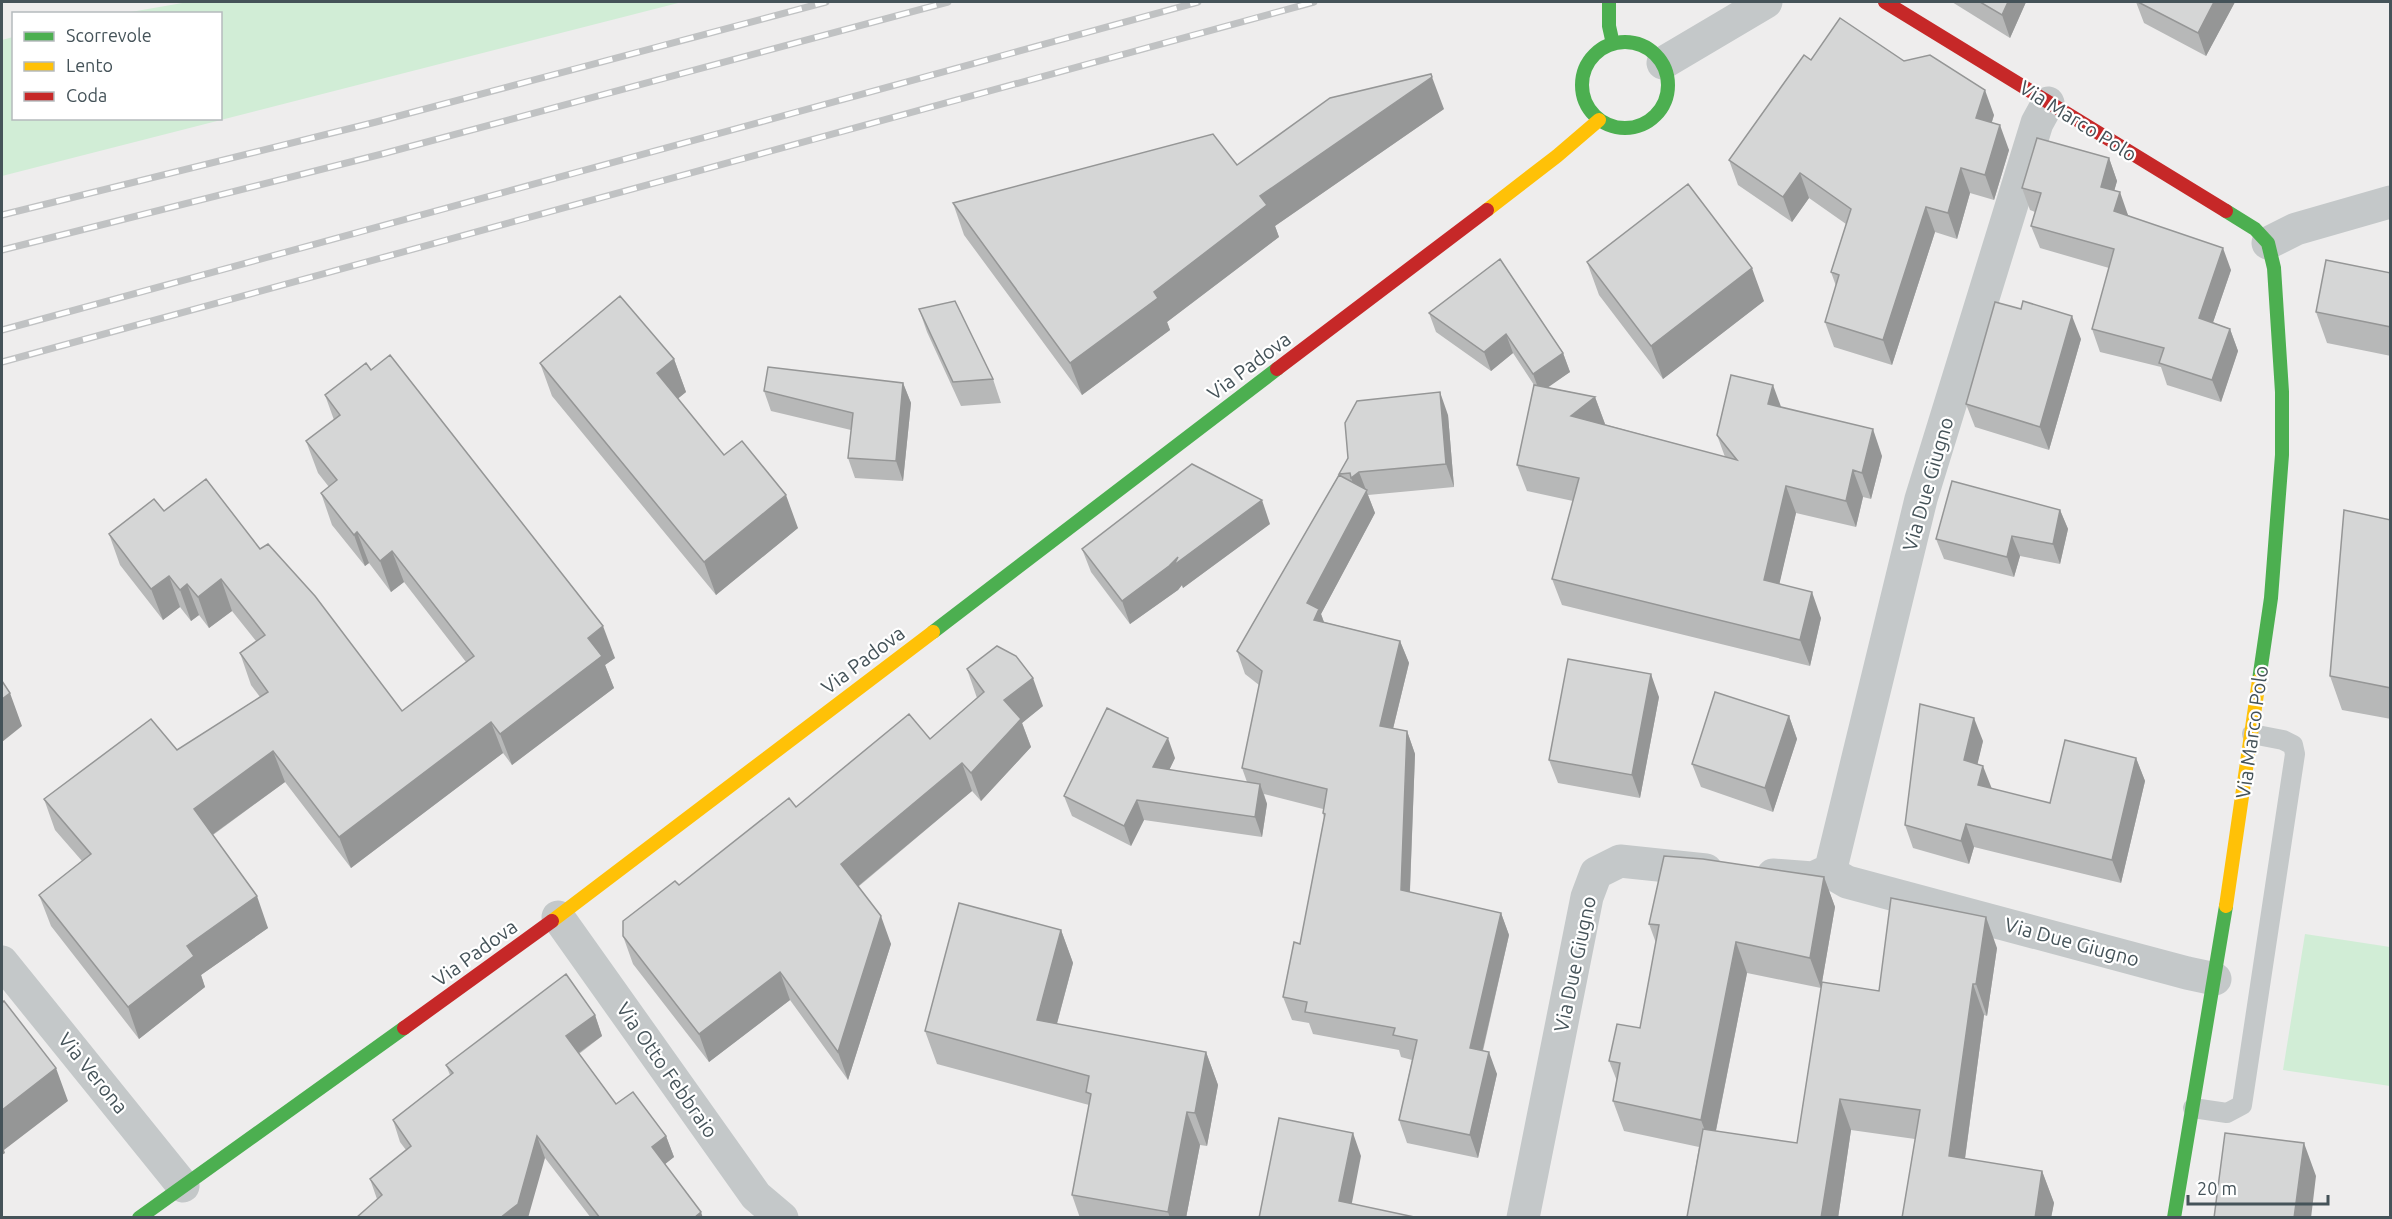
<svg xmlns="http://www.w3.org/2000/svg" width="2392" height="1219" viewBox="0 0 2392 1219" font-family="Ubuntu,sans-serif">
<style>
.green{fill:#d1edd6}
.lines{fill:none;stroke-linecap:round;stroke-linejoin:round}
.lane{stroke:#c4c8c9;stroke-width:20}
.street{stroke:#c4c8c9;stroke-width:33}
.fast{stroke:#4caf50;stroke-width:14}
.slow{stroke:#ffc107;stroke-width:14}
.jam{stroke:#c62828;stroke-width:14}
.rail-casing{stroke:#c0c2c3;stroke-width:7}
.rail{stroke:#fff;stroke-width:4.5;stroke-dasharray:14;stroke-linecap:butt}
.wall{fill:#b7b8b8;fill-rule:evenodd}
.shaded-wall{fill:#959696}
.building{fill:#d5d6d6;stroke:#959696;stroke-width:1.5}
.labels{text-anchor:middle;stroke-width:4.5;stroke-linejoin:round;paint-order:stroke}
.street-label{font-size:20px;fill:#455359;stroke:#fff}
</style>
<rect width="100%" height="100%" fill="#eeeded"/>
<!-- green -->
<path class="green" d="M188,2H682L2,176V40L13,37L14,118H220V14L125,13Z
M2305,934L2390,947V1086L2283,1070Z"/>
<g class="lines">
<!-- lane -->
<path class="lane" d="M2193,1108L2227,1113L2242,1105L2295,754L2293,745L2283,740L2252,734"/>
<!-- street -->
<path class="street" d="M1663,63L1766,2
M2268,243L2296,229L2390,202
M1828,871L1847,882L2187,973L2215,979
M1773,875L1813,878L1828,871L1832,864L1921,499L2037,123L2048,103
M558,917L756,1196L782,1218
M2,962L183,1186
M1523,1218L1587,897L1596,873L1620,861L1706,870"/>
<!-- fast -->
<path class="fast" d="M1609,2V26L1613,44
M1582 85a43 43 0 1 1 86 0a43 43 0 1 1-86 0Z
M2226,211L2255,229L2268,243L2274,268L2282,392V455L2271,598L2259,680
M933,632L1277,369
M139,1218L404,1028
M2174,1218L2226,906"/>
<!-- slow -->
<path class="slow" d="M1487,210L1557,156L1599,120
M2226,906L2259,680
M552,921L933,632"/>
<!-- jam -->
<path class="jam" d="M1885,2L2226,211
M1277,369L1487,210
M404,1028L552,921"/>
<defs>
<path id="rail" d="M2,215L376,122L826,2
M2,250L382,154L948,2
M2,330L1198,2
M2,362L1314,2"/>
</defs>
<!-- rail casing -->
<use href="#rail" class="rail-casing"/>
<!-- rail -->
<use href="#rail" class="rail"/>
</g>
<!-- wall -->
<path class="wall" d="M1952,2H2026L2010,38Z
M2136,2H2235L2206,56L2144,23Z
M1811,60L1904,61L1994,115L1992,122L2009,150L1994,200L1970,193L1957,239L1935,232L1892,365L1834,347L1825,322L1836,286L1831,272L1846,224L1809,198L1792,222L1738,185L1729,160Z
M1444,109L1275,226L1279,237L1167,322L1170,330L1082,395L964,235L953,203L1237,165Z
M2109,158L2117,181L2114,191L2128,215L2231,270L2213,322L2230,329L2238,351L2221,402L2167,385L2161,367L2100,352L2092,329L2109,268L2040,248L2031,226L2035,212L2030,210L2022,188Z
M1500,259L1563,353L1570,372L1547,387L1595,397L1605,424H1604L1725,457L1717,435L1781,407L1882,456L1871,499L1863,497L1856,527L1796,513L1779,584L1821,618L1810,666L1562,605L1552,579L1573,501L1527,491L1517,465L1534,385L1513,353L1491,371L1436,332L1429,313Z
M1587,262L1764,301L1663,379L1599,295Z
M2391,273V356L2327,343L2316,312Z
M919,309L993,379L1001,403L961,406L927,332Z
M2081,339L2049,450L1975,427L1966,404Z
M674,359L686,392L677,399L724,455L798,528L716,595L552,396L540,363Z
M903,383L911,403L903,481L855,478L848,458L851,430L771,411L764,391Z
M325,395L615,658L605,665L614,688L512,765L503,753L351,868L285,782L213,835L268,928L201,975L205,987L139,1039L51,926L39,895L82,861L55,830L44,799L177,750L260,697L251,685L240,653L256,641L232,611L209,628L199,615L191,621L180,607L163,620L120,565L109,534L164,511L260,549L402,711L466,662L404,582L391,592L369,563L365,566L332,525L321,493L329,487L318,473L306,441L334,420Z
M1448,415L1454,487L1368,495L1375,513L1321,614L1324,622L1400,641L1409,663L1393,729L1407,731L1415,754L1410,892L1501,913L1509,935L1483,1051L1497,1074L1478,1158L1407,1143L1399,1120L1412,1060L1401,1057L1399,1050L1313,1034L1309,1023L1292,1020L1283,997L1300,944L1324,818L1323,813V809L1264,794L1267,804L1262,837L1144,820L1131,846L1072,816L1064,796L1175,758L1169,770L1247,782L1242,768L1259,685L1245,674L1237,651L1339,475V474L1348,458Z
M2060,510L2068,529L2060,564L2020,556L2014,577L1944,559L1936,539Z
M2391,520V719L2342,710L2330,676Z
M1270,524L1183,588L1182,585L1178,590L1130,624L1091,572L1082,549Z
M967,669L1043,706L1022,723L1031,747L981,801L972,791L858,887L891,944L848,1080L790,1000L709,1062L633,964L623,936L679,885L796,807L930,739L977,698Z
M1659,697L1640,798L1558,783L1549,760Z
M1789,716L1797,739L1773,812L1701,787L1692,764Z
M1983,741L1977,764L1991,789L2050,803L2136,758L2145,781L2121,883L1974,847L1969,864L1913,848L1905,825Z
M1824,877L1835,907L1822,982L1879,991L1997,948L1987,1016L1984,1015L1965,1159L2042,1171L2054,1203L2051,1218H1902L1915,1139L1851,1130L1838,1218H1687L1699,1147L1624,1131L1613,1101L1617,1081L1609,1061L1640,1028L1656,943L1649,924ZM1747,973L1821,988L1797,1143L1716,1131Z
M1061,930L1073,963L1057,1024L1206,1052L1218,1085L1207,1146L1200,1145L1186,1218H1080L1072,1195L1089,1105L937,1064L925,1031Z
M595,1015L602,1036L579,1054L616,1104L666,1136L674,1157L665,1164L703,1218H591L545,1158L377,1199L370,1179L406,1150L400,1142L393,1120L450,1075L446,1065Z"/>
<!-- shaded-wall -->
<path class="shaded-wall" d="M2008,2H2026L2010,38L2002,15Z
M2214,2H2235L2206,56L2198,33Z
M1432,77L1444,109L1275,226L1279,237L1167,322L1170,330L1082,395L1070,363L1154,292L1260,196Z
M1985,90L1994,115L1985,143L1976,118Z
M2000,125L2009,150L1994,200L1985,175Z
M2109,158L2117,181L2109,209L2101,187Z
M1961,168L1970,193L1957,239L1948,213Z
M1800,173L1809,198L1792,222L1783,197Z
M2120,192L2128,215L2122,233L2114,211Z
M1926,207L1935,232L1892,365L1883,340Z
M2223,248L2231,270L2207,340L2199,318Z
M1752,268L1764,301L1663,379L1651,346Z
M2072,316L2081,339L2049,450L2040,427Z
M2230,329L2238,351L2221,402L2212,380Z
M1506,334L1513,353L1491,371L1484,352Z
M1563,353L1570,372L1540,393L1533,374Z
M674,359L686,392L669,406L657,373Z
M903,383L911,403L903,481L896,461Z
M1773,385L1783,412L1768,404Z
M1440,392L1448,415L1454,487L1446,464Z
M1595,397L1605,424L1580,442L1571,416Z
M1873,429L1882,456L1871,499L1862,473Z
M1853,470L1863,497L1856,527L1846,501Z
M1359,472L1375,513L1321,614L1327,631L1323,642L1307,603L1359,501L1351,478Z
M1786,486L1796,513L1774,607L1764,580Z
M786,495L798,528L716,595L704,562Z
M1262,500L1270,524L1183,588L1182,585L1178,590L1130,624L1122,601L1178,557Z
M2060,510L2068,529L2060,564L2053,544Z
M357,532L369,563L365,566L354,535Z
M2012,536L2020,556L2014,577L2007,557Z
M392,551L404,582L391,592L380,561Z
M169,576L180,607L163,620L151,589Z
M221,579L232,611L209,628L198,597Z
M187,584L199,615L191,621L180,590Z
M1812,592L1821,618L1810,666L1800,640Z
M603,626L615,658L605,665L614,688L512,765L500,734L588,638Z
M1400,641L1409,663L1388,749L1380,726Z
M1651,674L1659,697L1640,798L1632,775Z
M1033,678L1043,706L1022,723L1031,747L981,801L971,773L1004,700Z
M10,693L22,726L2,742V699Z
M1789,716L1797,739L1773,812L1765,788Z
M1974,718L1983,741L1973,783L1964,760Z
M491,722L503,753L351,868L339,837Z
M1407,731L1415,754L1409,913L1401,890Z
M1168,738L1175,758L1161,787L1153,767Z
M273,751L285,782L205,840L194,809Z
M2136,758L2145,781L2121,883L2112,860Z
M962,763L972,791L851,892L841,864Z
M1983,766L1992,789L1978,785Z
M1260,784L1267,804L1262,837L1255,817Z
M1137,800L1144,820L1131,846L1124,826Z
M1966,824L1974,847L1969,864L1961,841Z
M1824,877L1835,907L1821,988L1810,958Z
M257,896L268,928L201,975L205,987L139,1039L128,1007L187,946Z
M1501,913L1509,935L1478,1070L1470,1048Z
M881,916L891,944L848,1080L838,1052Z
M1986,917L1997,948L1987,1016L1976,984Z
M1061,930L1073,963L1049,1053L1037,1020Z
M1736,942L1747,973L1712,1150L1701,1120Z
M780,972L790,1000L709,1062L699,1034Z
M1973,984L1984,1015L1961,1188L1949,1156Z
M595,1015L602,1036L573,1057L566,1036Z
M1206,1052L1218,1085L1207,1146L1195,1113Z
M1489,1052L1497,1074L1478,1158L1470,1135Z
M56,1068L68,1101L4,1150L5,1153L2,1155V1110Z
M1840,1099L1851,1130L1838,1218H1821Z
M1187,1112L1200,1145L1186,1218H1170L1168,1212Z
M1353,1133L1361,1156L1349,1218L1339,1201Z
M537,1136L545,1158L528,1218H500Z
M666,1136L674,1157L660,1168L652,1147Z
M2304,1143L2316,1176L2311,1218H2294Z
M2042,1171L2054,1203L2051,1218H2035Z
M701,1212L703,1218H694Z"/>
<!-- building -->
<path class="building" d="M1980,2H2008L2002,15Z
M2138,2H2214L2198,33Z
M1840,18L1904,61L1930,55L1985,90L1976,118L2000,125L1985,175L1961,168L1948,213L1926,207L1883,340L1825,322L1839,275L1831,272L1851,209L1800,173L1783,197L1729,160L1804,55L1811,60Z
M1431,74L1432,77L1260,196L1267,205L1154,292L1158,298L1070,363L953,203L1213,134L1237,165L1330,98Z
M2037,138L2109,158L2101,187L2120,192L2114,211L2223,248L2199,318L2230,329L2212,380L2159,363L2164,348L2092,329L2114,249L2031,226L2041,193L2022,188Z
M1688,184L1752,268L1651,346L1587,262Z
M1500,259L1563,353L1533,374L1506,334L1484,352L1429,313Z
M2326,260L2391,273V327L2316,312Z
M620,296L674,359L657,373L724,455L742,441L786,495L704,562L540,363Z
M955,301L993,379L953,382L919,309Z
M2023,301L2072,316L2040,427L1966,404L1995,302L2021,309Z
M390,355L603,626L588,638L602,656L500,734L491,722L339,837L273,751L194,809L257,896L187,946L194,956L128,1007L39,895L91,854L44,799L151,719L177,750L268,692L240,653L265,635L221,579L198,597L187,584L180,590L169,576L151,589L109,534L154,499L164,511L206,479L260,549L268,544L315,596L402,711L474,656L392,551L380,561L357,532L354,535L321,493L337,480L306,441L340,415L325,395L366,363L371,370Z
M768,367L903,383L896,461L848,458L853,413L764,391Z
M1731,375L1773,385L1768,404L1873,429L1862,473L1853,470L1846,501L1786,486L1764,580L1812,592L1800,640L1552,579L1579,478L1517,465L1534,385L1595,397L1571,416L1737,460L1717,435Z
M1440,392L1446,464L1359,472L1351,478L1350,473L1339,474L1348,458L1345,423L1357,401Z
M1192,464L1262,500L1174,565L1178,557L1169,566L1122,601L1082,549Z
M1339,475L1367,490L1307,603L1319,609L1314,620L1400,641L1380,726L1407,731L1401,890L1501,913L1470,1048L1489,1052L1470,1135L1399,1120L1417,1040L1393,1035L1395,1028L1305,1012L1307,1002L1283,997L1294,942L1300,944L1325,814L1323,813L1327,789L1242,768L1262,671L1237,651Z
M1952,481L2060,510L2053,544L2012,536L2007,557L1936,539Z
M2344,510L2391,520V688L2330,676Z
M997,646L1016,656L1033,678L1004,700L1021,719L971,773L962,763L841,864L881,916L838,1052L780,972L699,1034L623,936V921L675,881L679,885L789,798L796,807L909,714L930,739L984,692L967,669Z
M1568,659L1651,674L1632,775L1549,760Z
M2,681L10,693L2,699Z
M1715,692L1789,716L1765,788L1692,764Z
M1920,704L1974,718L1964,760L1983,766L1978,785L2050,803L2065,740L2136,758L2112,860L1966,824L1961,841L1905,825Z
M1107,708L1168,738L1153,767L1260,784L1255,817L1137,800L1124,826L1064,796Z
M1664,856L1703,859L1824,877L1810,958L1736,942L1701,1120L1613,1101L1620,1063L1609,1061L1617,1024L1640,1028L1659,925L1649,924Z
M1891,898L1986,917L1976,984H1973L1949,1156L2042,1171L2035,1218H1902L1920,1110L1840,1099L1821,1218L1687,1217L1703,1129L1797,1143L1822,982L1879,991Z
M959,903L1061,930L1037,1020L1206,1052L1195,1113L1187,1112L1168,1212L1072,1195L1091,1094L1086,1092L1089,1076L925,1031Z
M566,974L595,1015L566,1036L616,1104L633,1092L666,1136L652,1147L701,1212L694,1218H600L537,1136L518,1204L500,1218H356L382,1195L370,1179L411,1146L393,1120L453,1073L446,1065Z
M4,1001L56,1068L2,1110V1003Z
M1279,1118L1353,1133L1339,1201L1419,1218H1259Z
M2225,1133L2304,1143L2294,1218H2214Z"/>
<g class="labels">
<!-- street labels -->
<g class="street-label">
<text transform="translate(2078 121) rotate(32)" y="7">Via Marco Polo</text>
<text transform="translate(1249 366) rotate(-37)" y="7">Via Padova</text>
<text transform="translate(1928 484) rotate(-74)" y="7">Via Due Giugno</text>
<text transform="translate(863 660) rotate(-37)" y="7">Via Padova</text>
<text transform="translate(2252 732) rotate(-82)" y="7">Via Marco Polo</text>
<text transform="translate(2072 942) rotate(15)" y="7">Via Due Giugno</text>
<text transform="translate(475 953) rotate(-36)" y="7">Via Padova</text>
<text transform="translate(1575 964) rotate(-78)" y="7">Via Due Giugno</text>
<text transform="translate(667 1070) rotate(55)" y="7">Via Otto Febbraio</text>
<text transform="translate(93 1073) rotate(51)" y="7">Via Verona</text>
</g>
</g>
<!-- border -->
<rect width="2392" height="1219" fill="none" stroke="#455359" stroke-width="6"/>
<!-- legend -->
<rect x="12" y="12" width="210" height="108" fill="#ffffff" stroke="#b5babd" stroke-width="1.5"/>
<rect x="24" y="32" width="30" height="9" fill="#4caf50" stroke="#b5babd" stroke-width="1.5"/>
<text x="66" y="42" font-size="18" fill="#455359">Scorrevole</text>
<rect x="24" y="62" width="30" height="9" fill="#ffc107" stroke="#b5babd" stroke-width="1.5"/>
<text x="66" y="72" font-size="18" fill="#455359">Lento</text>
<rect x="24" y="92" width="30" height="9" fill="#c62828" stroke="#b5babd" stroke-width="1.5"/>
<text x="66" y="102" font-size="18" fill="#455359">Coda</text>
<!-- scale -->
<path d="M2188 1195v9h140v-9" fill="none" stroke="#455359" stroke-width="3"/>
<text x="2197" y="1195" font-size="18" fill="#455359" stroke="#ffffff" stroke-width="4.5" paint-order="stroke">20 m</text>
</svg>
